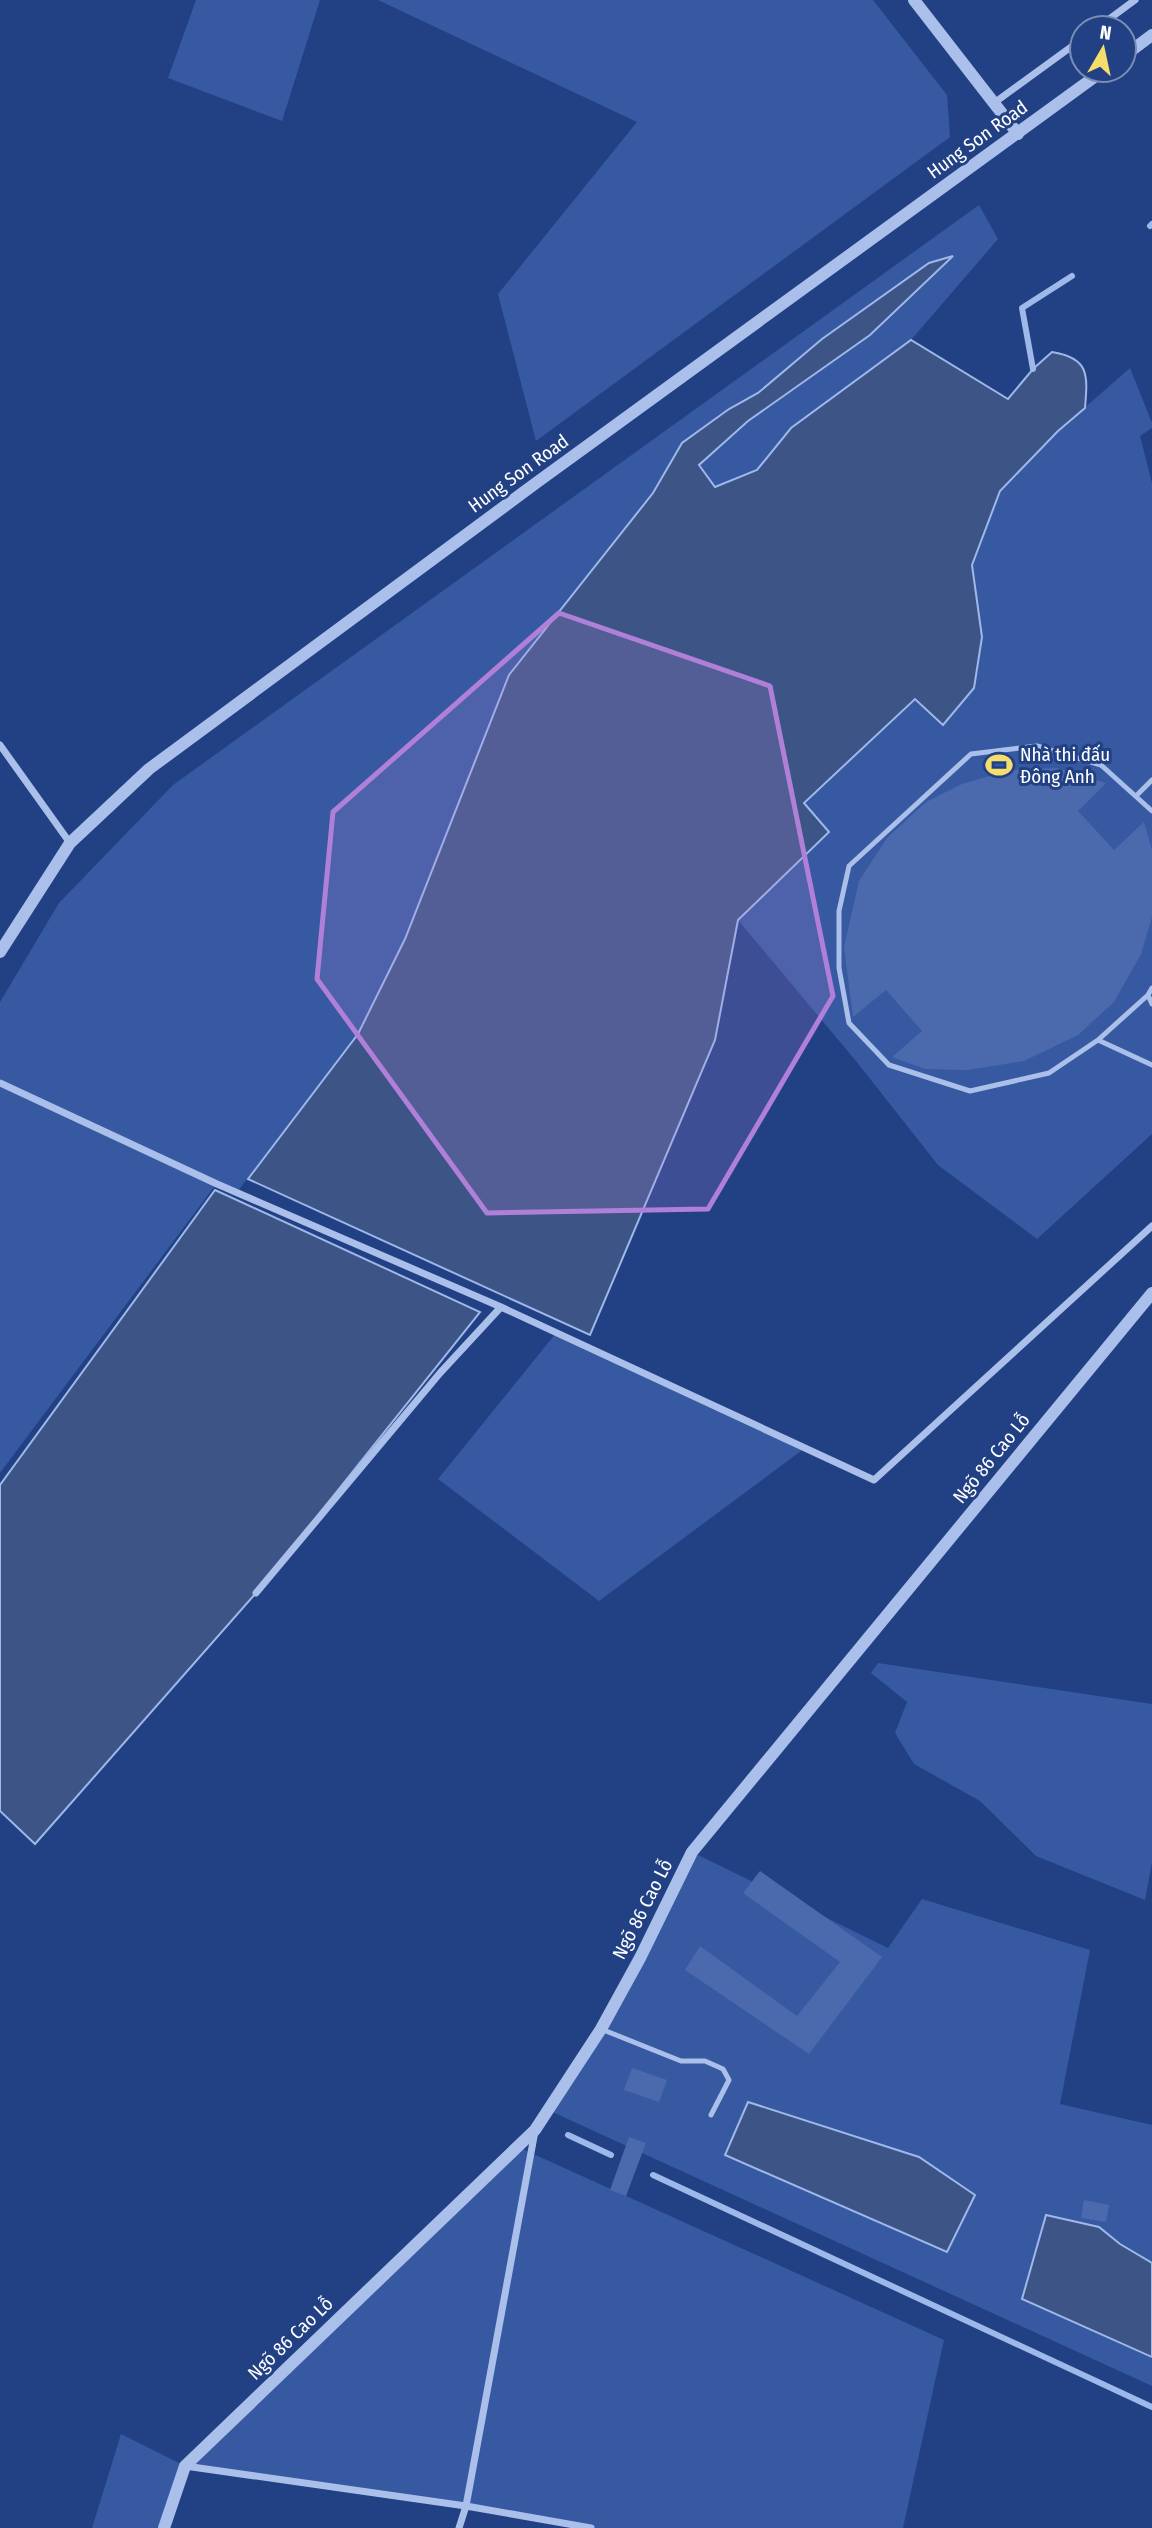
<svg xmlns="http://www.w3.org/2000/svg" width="1152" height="2528" viewBox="0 0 1152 2528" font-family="'Fira Sans Condensed',sans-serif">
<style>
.green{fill:#3659a1}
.water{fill:#3d5486;stroke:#9eb8ea;stroke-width:2}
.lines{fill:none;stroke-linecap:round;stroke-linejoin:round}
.stream{stroke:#9eb8ea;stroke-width:6}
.building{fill:#4a6aad}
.service{stroke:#aabfe9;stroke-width:5}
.minor{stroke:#aabfe9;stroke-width:7}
.tertiary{stroke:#aabfe9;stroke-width:12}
.marked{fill:#b080d9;fill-opacity:0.2;stroke:#b080d9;stroke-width:5;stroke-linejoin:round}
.labels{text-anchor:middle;stroke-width:6;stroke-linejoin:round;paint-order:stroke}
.street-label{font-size:19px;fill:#fff;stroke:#224184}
.poi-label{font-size:19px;fill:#fff;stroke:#224184;text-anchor:start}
</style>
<rect width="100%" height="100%" fill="#224184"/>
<!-- green -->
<path class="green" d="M196,0H320L282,121L168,78Z
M378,0H873L947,95L950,137L536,441L498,294L637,122Z
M979,205L998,239L911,340L791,428L757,470L715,487L699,465L748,421L870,335L952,257L929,263L822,339L758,393L729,409L682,443L405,939L358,1034L237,1192L217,1183L0,1473V1002L59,903L173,785Z
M1130,368L1152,423V428L1140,436L1152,483V1134L1037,1239L938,1165L856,1061L738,920L829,832L803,804L982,637L972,565L1000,491L1058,431Z
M556,1333L805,1448L599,1601L438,1479Z
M878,1663L1152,1704V1863L1145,1900L1036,1856L980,1801L914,1764L895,1733L907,1702L871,1673Z
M692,1852L888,1948L922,1899L1090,1950L1060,2104L1152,2125V2386L548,2110L601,2029Z
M518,2147L944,2340L903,2528H592L185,2466L164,2528H92L121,2434L185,2466Z"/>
<!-- water -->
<path class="water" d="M953,256L870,335L748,421L699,465L715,487L757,470L791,428L911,340L1008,399L1033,369L1052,352C1089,358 1088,374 1085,408L1058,431L1000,491L972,565L982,637L974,688L943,725L915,699L804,803L829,832L738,920L715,1040L590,1335L248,1179L358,1034L405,939L509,675L653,493L682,443L729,409L758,393L822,339L929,263Z
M215,1190L480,1312L256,1593L35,1844L0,1811V1485Z
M748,2102L919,2157L975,2195L947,2252L725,2155Z
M1046,2215L1099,2227L1120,2244L1152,2263V2357L1022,2299Z"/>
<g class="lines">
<!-- stream -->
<path class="stream" d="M1150,226L1152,224
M1033,369L1022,308L1072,276
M568,2135L611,2155
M653,2175L1152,2407"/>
</g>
<!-- building -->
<path class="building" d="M1057,768L1106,783L1078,811L1114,850L1144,822L1152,850V917L1141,954L1114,1002L1078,1035L1024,1061L967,1070L925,1069L892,1057L922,1031L886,990L853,1017L844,947L859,881L887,838L926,802L962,784L1010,770Z
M760,1871L882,1957L809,2054L685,1970L700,1946L797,2016L840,1962L743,1893Z
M632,2068L667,2080L659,2102L624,2090Z
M629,2137L646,2143L626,2196L610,2190Z
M1084,2200L1109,2205L1106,2222L1081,2218Z"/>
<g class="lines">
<!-- service -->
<path class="service" d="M1136,796L1152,780
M1152,811L1101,765L1037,746L971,754L849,866L839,911V968L849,1023L889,1065L970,1091L1049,1073L1098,1040L1152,1065
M1152,988L1148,995L1152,1004
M1098,1040L1148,995
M601,2029L681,2061H705L723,2069L729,2080L711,2115"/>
<!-- minor -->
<path class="minor" d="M1097,28L1135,0
M994,103L1082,39
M0,745L70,843
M0,1083L217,1184L501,1307L874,1480L1152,1226
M256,1593L440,1373L501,1307
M185,2466L466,2506L591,2528
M459,2528L466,2506L535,2131"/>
<!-- tertiary -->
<path class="tertiary" d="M914,0L1018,134
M1124,56L1152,35
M0,952L70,843L149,769L536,483L1104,70
M164,2528L185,2466L535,2130L601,2029L640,1958L692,1852L1152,1293"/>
</g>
<!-- marked area -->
<path class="marked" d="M559,613L770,686L833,996L708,1209L487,1213L317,979L333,812Z"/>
<!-- icons -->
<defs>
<symbol id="stadium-bare" viewBox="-9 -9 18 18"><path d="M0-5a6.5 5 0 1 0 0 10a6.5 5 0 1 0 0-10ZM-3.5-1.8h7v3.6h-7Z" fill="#f5de6c" stroke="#224184" stroke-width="2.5" paint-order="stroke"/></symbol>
</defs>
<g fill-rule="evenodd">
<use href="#stadium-bare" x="980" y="746" width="38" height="38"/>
</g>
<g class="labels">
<!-- street labels -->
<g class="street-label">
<text transform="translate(977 139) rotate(-36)" y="7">Hung Son Road</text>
<text transform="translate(518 473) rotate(-36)" y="7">Hung Son Road</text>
<text transform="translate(991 1458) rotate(-51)" y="7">Ngõ 86 Cao Lỗ</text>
<text transform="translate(642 1909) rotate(-63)" y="7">Ngõ 86 Cao Lỗ</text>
<text transform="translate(290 2338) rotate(-44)" y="7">Ngõ 86 Cao Lỗ</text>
</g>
<!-- poi labels -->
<g class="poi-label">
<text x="1020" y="761">Nhà thi đấu<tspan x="1020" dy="22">Đông Anh</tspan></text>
</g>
</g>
<!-- north arrow -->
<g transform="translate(1103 49) rotate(9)"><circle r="33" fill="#224184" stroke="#7a8db5" stroke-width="2"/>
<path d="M0-5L12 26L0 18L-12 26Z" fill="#f5de6c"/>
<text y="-10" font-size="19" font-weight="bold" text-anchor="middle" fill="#ffffff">N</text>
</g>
</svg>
